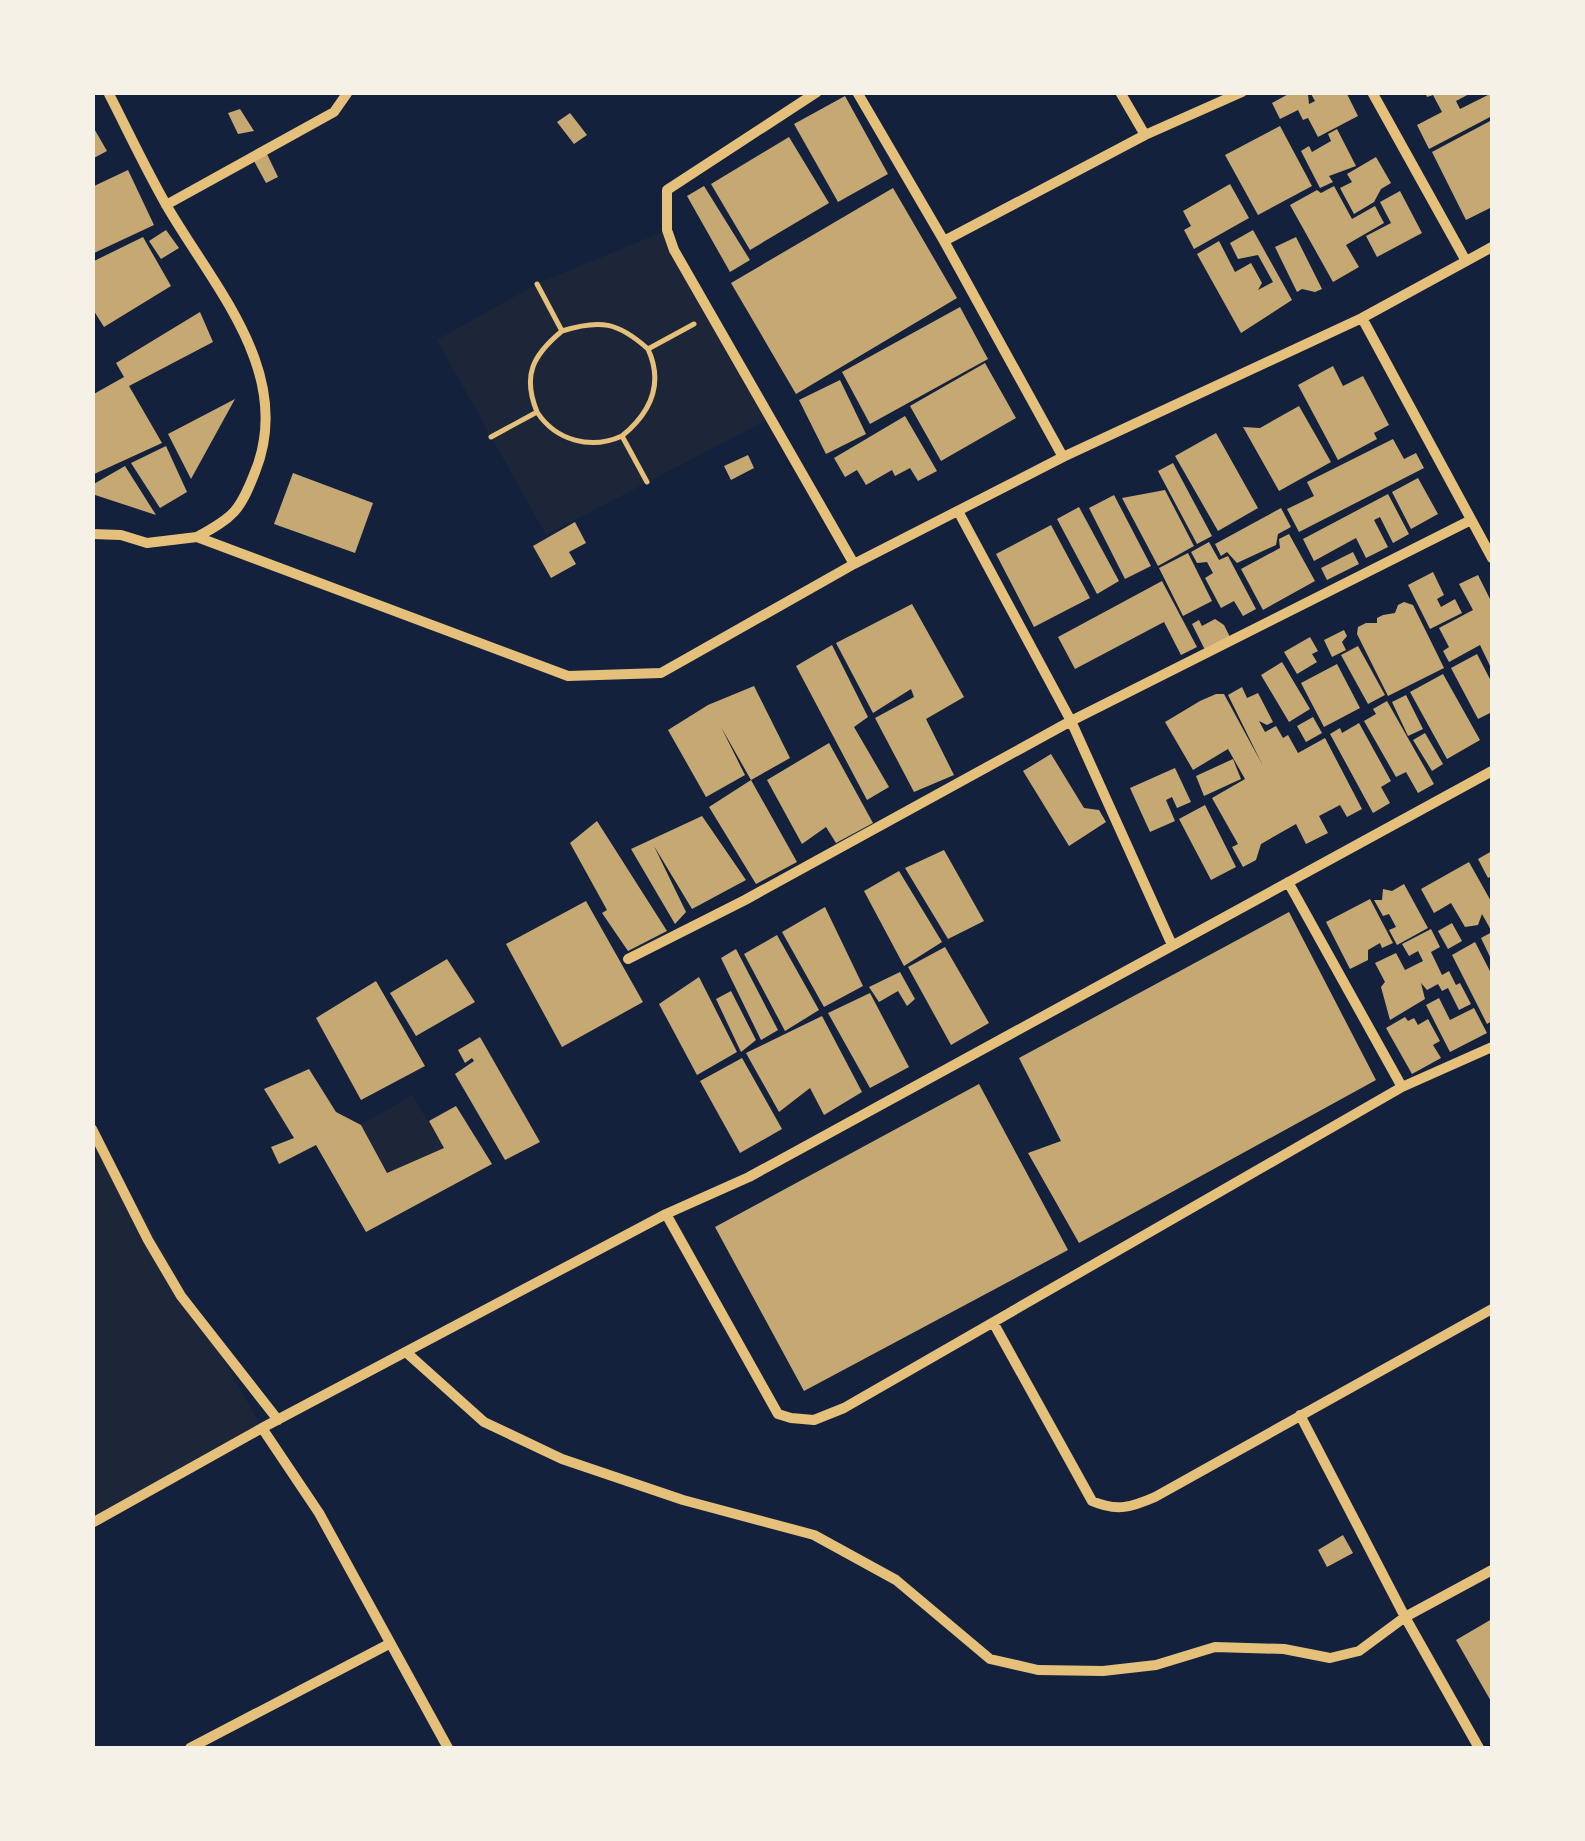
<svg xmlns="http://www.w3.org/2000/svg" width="1585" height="1841" viewBox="0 0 1585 1841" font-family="Overpass,sans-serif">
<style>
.green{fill:#1d2539}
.building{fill:#c6a872}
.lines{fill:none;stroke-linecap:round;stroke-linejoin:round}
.path{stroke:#e5c07b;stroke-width:5}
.minor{stroke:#e5c07b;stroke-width:10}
</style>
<rect width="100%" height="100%" fill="#14213d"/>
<!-- green -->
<path class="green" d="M667,230L769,419L546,535L437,340L537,284Z
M412,1095L444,1148L387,1173L361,1125Z
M92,1124L262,1428L92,1525Z"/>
<!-- building -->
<path class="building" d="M1292,92L1297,95L1308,94L1309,104L1315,101L1310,92H1346L1358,116L1318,137L1308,118L1303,120L1298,110L1280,119L1272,103Z
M1425,92H1473L1456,101L1460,109L1492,93V116L1429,149L1417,125L1442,112L1433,95L1427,97Z
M845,96L888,174L838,202L794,124Z
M240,109L254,131L238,134L228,113Z
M570,113L587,135L574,144L557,122Z
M1492,120V207L1466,220L1432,152Z
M92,125L107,151L92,159Z
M1280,126L1312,186L1258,215L1225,155Z
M1337,129L1356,166L1329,176L1333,182L1320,188L1301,151L1309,146L1312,152L1331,141L1328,134Z
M789,137L829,203L750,250L711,184Z
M266,152L278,177L266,183L254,161Z
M1376,157L1391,183L1381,189L1374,202L1354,214L1340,188L1352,182L1347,174Z
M128,170L154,225L92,254V187Z
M1230,184L1249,218L1194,249L1184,230L1191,226L1183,211Z
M704,186L750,260L730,272L687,196Z
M1334,186L1352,219L1375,206L1384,223L1346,245L1359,267L1333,282L1290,205L1317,190L1321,193Z
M893,188L957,298L796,394L731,283Z
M1400,191L1422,233L1377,257L1366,236L1391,223L1380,202Z
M166,230L179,248L161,259L149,241Z
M1253,230L1292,300L1241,333L1197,254L1219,241L1235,272L1251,263L1262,283L1258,290L1273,282L1258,255L1238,259L1230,243Z
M143,237L171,286L104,327L92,308V262Z
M1296,237L1322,289L1315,292L1302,289L1297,292L1275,247Z
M960,307L988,359L870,424L842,372Z
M200,312L213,342L129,386L162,443L92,475V395L124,377L116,363Z
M985,363L1016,418L941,461L910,406Z
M1333,366L1343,386L1363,376L1389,425L1374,433L1377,439L1338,460L1298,385Z
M840,380L866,434L826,454L799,400Z
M235,399L191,479L168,434Z
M1299,406L1331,462L1279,491L1243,427L1260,428Z
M905,416L937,471L918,481L910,468L895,476L892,470L866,485L857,470L845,477L834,458Z
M1216,433L1258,508L1218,531L1175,456Z
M1393,439L1404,459L1416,453L1424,468L1299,532L1287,509L1314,496L1307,482Z
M166,446L187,492L160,508L131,463Z
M748,455L754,468L731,480L724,466Z
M1173,463L1212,536L1197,544L1158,471Z
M125,466L156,515L92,494V485Z
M293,473L373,503L355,553L274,524Z
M1418,478L1438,514L1411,529L1392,492Z
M1165,490L1194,546L1158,566L1122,498Z
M1388,494L1409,534L1393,543L1380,517L1374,520L1388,547L1366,558L1356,538L1314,561L1303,539Z
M1114,495L1151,566L1125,579L1089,508Z
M1079,507L1119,581L1097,594L1057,519Z
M1281,508L1291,527L1278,534L1276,545L1237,563L1227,552L1221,556L1215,544Z
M575,522L586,543L569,552L576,564L551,578L533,546Z
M1051,525L1090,598L1034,627L996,554Z
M1289,534L1315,581L1263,610L1241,569L1280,548L1279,539Z
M1209,542L1219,560L1228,556L1256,609L1243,616L1234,601L1221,608L1205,578L1213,573L1207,562L1197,563L1191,552Z
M1353,552L1359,564L1327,580L1321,568Z
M1188,553L1212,601L1183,616L1159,568Z
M1433,572L1444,595L1437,599L1441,607L1455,599L1462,613L1430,629L1408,585Z
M1478,575L1492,603V670L1480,645L1449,662L1443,651L1449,647L1439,628L1473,610L1459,584Z
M1162,581L1197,647L1181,655L1164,622L1075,669L1058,637Z
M1404,602L1413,605L1444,668L1388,696L1357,634L1358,627L1366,623H1377V618L1383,615L1395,613L1398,605Z
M912,604L964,697L926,719L954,775L914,792L875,718L914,697L911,689L873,713L836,643Z
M1215,619L1224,625L1230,637L1205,650L1192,624L1199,620L1202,626Z
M1344,630L1347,636L1342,642L1346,650L1332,657L1324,640Z
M1310,637L1318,651L1312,654L1317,662L1297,674L1284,652Z
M832,645L868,717L854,727L889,787L867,800L796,666Z
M1358,646L1385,695L1368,704L1341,655Z
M1477,654L1492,683V712L1478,719L1451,668Z
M1282,662L1310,709L1289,722L1261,675Z
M1337,664L1360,708L1324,727L1301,683Z
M1443,674L1480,740L1447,759L1410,692Z
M754,686L790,758L751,780L721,727L745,775L706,797L668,730L708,705Z
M1242,687L1247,698L1258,693L1273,722L1267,725L1259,721L1265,732L1276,726L1283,738L1288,735L1298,753L1325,738L1362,809L1347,817L1340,805L1319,816L1328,833L1306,844L1296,824L1261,844L1256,860L1243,867L1232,847L1238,844L1212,798L1245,779L1228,749L1193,770L1165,722L1200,701L1216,694H1224L1262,764L1228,695Z
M1406,695L1423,729L1408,736L1392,702Z
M1387,701L1434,784L1418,793L1406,772L1396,777L1364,721L1376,714L1373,709Z
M1313,717L1322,733L1306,742L1297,726Z
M1359,723L1391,781L1381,787L1390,803L1373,813L1330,734L1340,728L1342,733Z
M1425,733L1443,764L1432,771L1413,740Z
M829,743L873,823L836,843L826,827L802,844L767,780Z
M1051,754L1084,808L1099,810L1106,822L1069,846L1023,771Z
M1233,759L1241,779L1204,796L1196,776Z
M1175,768L1191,802L1177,808L1172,797L1166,800L1175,821L1150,832L1130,788Z
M751,780L797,862L756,884L709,807Z
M1205,805L1236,867L1211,880L1179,819Z
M702,816L746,880L692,909L654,846L686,912L675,924L631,849Z
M597,821L667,931L628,951L602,913L607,910L570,843Z
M944,850L984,921L948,939L905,868Z
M1492,851V876L1488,878L1478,859Z
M1469,862L1492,903V961L1481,938L1492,932L1482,914L1478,925L1465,927L1451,903L1434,913L1421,889Z
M899,871L942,942L904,966L864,891Z
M1404,884L1428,928L1397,945L1389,930L1396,927L1389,914L1383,916L1374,900H1382L1383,889L1392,891Z
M1370,899L1393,943L1382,948L1380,943L1368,950V960L1350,969L1326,922Z
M586,901L643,1002L562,1047L506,944Z
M825,907L863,986L824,1007L782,932Z
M1289,912L1376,1080L1079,1243L1028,1153L1061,1141L1019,1058Z
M1452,923L1462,941L1448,949L1438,931Z
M1431,929L1440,947L1431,952L1442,975L1449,971L1456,985L1460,983L1471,1004L1459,1010L1448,988L1442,991L1438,984L1427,990L1421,983L1425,999L1390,1020L1381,987L1385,982L1375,963L1396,953L1405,970L1423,961L1418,951L1409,956L1402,944Z
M777,935L819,1010L785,1031L744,954Z
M1475,942L1492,975V1021L1487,1024L1452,955Z
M945,947L989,1023L951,1045L908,967Z
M736,949L778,1030L761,1040L721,958Z
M447,959L475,1002L416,1036L390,993Z
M900,972L915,999L907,1006L898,991L879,1002L869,987Z
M699,977L737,1052L697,1075L659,1004Z
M376,981L425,1066L361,1100L316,1018Z
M731,991L756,1040L741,1052L716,999Z
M870,993L909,1067L870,1088L828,1013Z
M1439,998L1450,1020L1474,1008L1487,1033L1450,1052L1426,1005Z
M822,1016L862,1092L824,1115L810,1088L779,1112L746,1053Z
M1405,1017L1408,1021L1414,1018L1418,1025L1428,1019L1440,1041L1433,1045L1441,1058L1412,1074L1386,1028Z
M480,1037L540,1142L505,1160L455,1074L474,1061L472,1058L465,1063L458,1050Z
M742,1058L782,1129L740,1153L700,1081Z
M309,1069L336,1112L361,1125L387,1173L444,1148L429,1121L456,1106L492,1164L366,1232L316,1145L279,1164L271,1147L294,1138L264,1089Z
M979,1084L1068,1250L804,1391L715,1227Z
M1343,1535L1353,1553L1327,1567L1318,1550Z
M1492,1619V1703L1456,1640Z"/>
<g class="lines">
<!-- path -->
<path class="path" d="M537,284L562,331C600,319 618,322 648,349C664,384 650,413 622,436L647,482
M648,349L694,324
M537,412C522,375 533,355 562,331
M491,437L537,412C556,441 591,450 622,436"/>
<!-- minor -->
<path class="minor" d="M108,92C128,131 146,170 168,208C214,287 295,374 255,472C240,511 234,517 197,537
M817,92L667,190V230L674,250L854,564
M857,92L944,241L1063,457
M1120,92L1145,135
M1372,92L1466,261
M166,205L334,112L348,92
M944,241L1145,135L1242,92
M1362,318L1492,558
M958,511L1071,721L1172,945
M92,534L121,535L147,543L197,537L568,676L661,673L854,564L1063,457L1362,318L1492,247
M1288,882L1402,1087
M628,959L745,900L1071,721L1471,520
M92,1129L148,1240L181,1296L278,1420
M666,1214L778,1414L791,1418L814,1420L844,1408L1402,1087L1492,1047
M994,1324L1092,1501C1117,1512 1132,1507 1155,1497L1492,1309
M407,1353L484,1422L562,1459L683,1500L814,1535L896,1580L990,1659L1038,1670L1103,1671L1156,1665L1215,1647L1284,1649L1330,1658L1359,1651L1405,1617L1492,1570
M1300,1415L1405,1617L1479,1748
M262,1428L319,1513L448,1748
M92,1523L262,1428L666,1214L749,1177L1492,771
M190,1748L389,1644"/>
</g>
<!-- border -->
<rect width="1585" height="1841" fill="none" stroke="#f6f1e7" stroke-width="190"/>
</svg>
